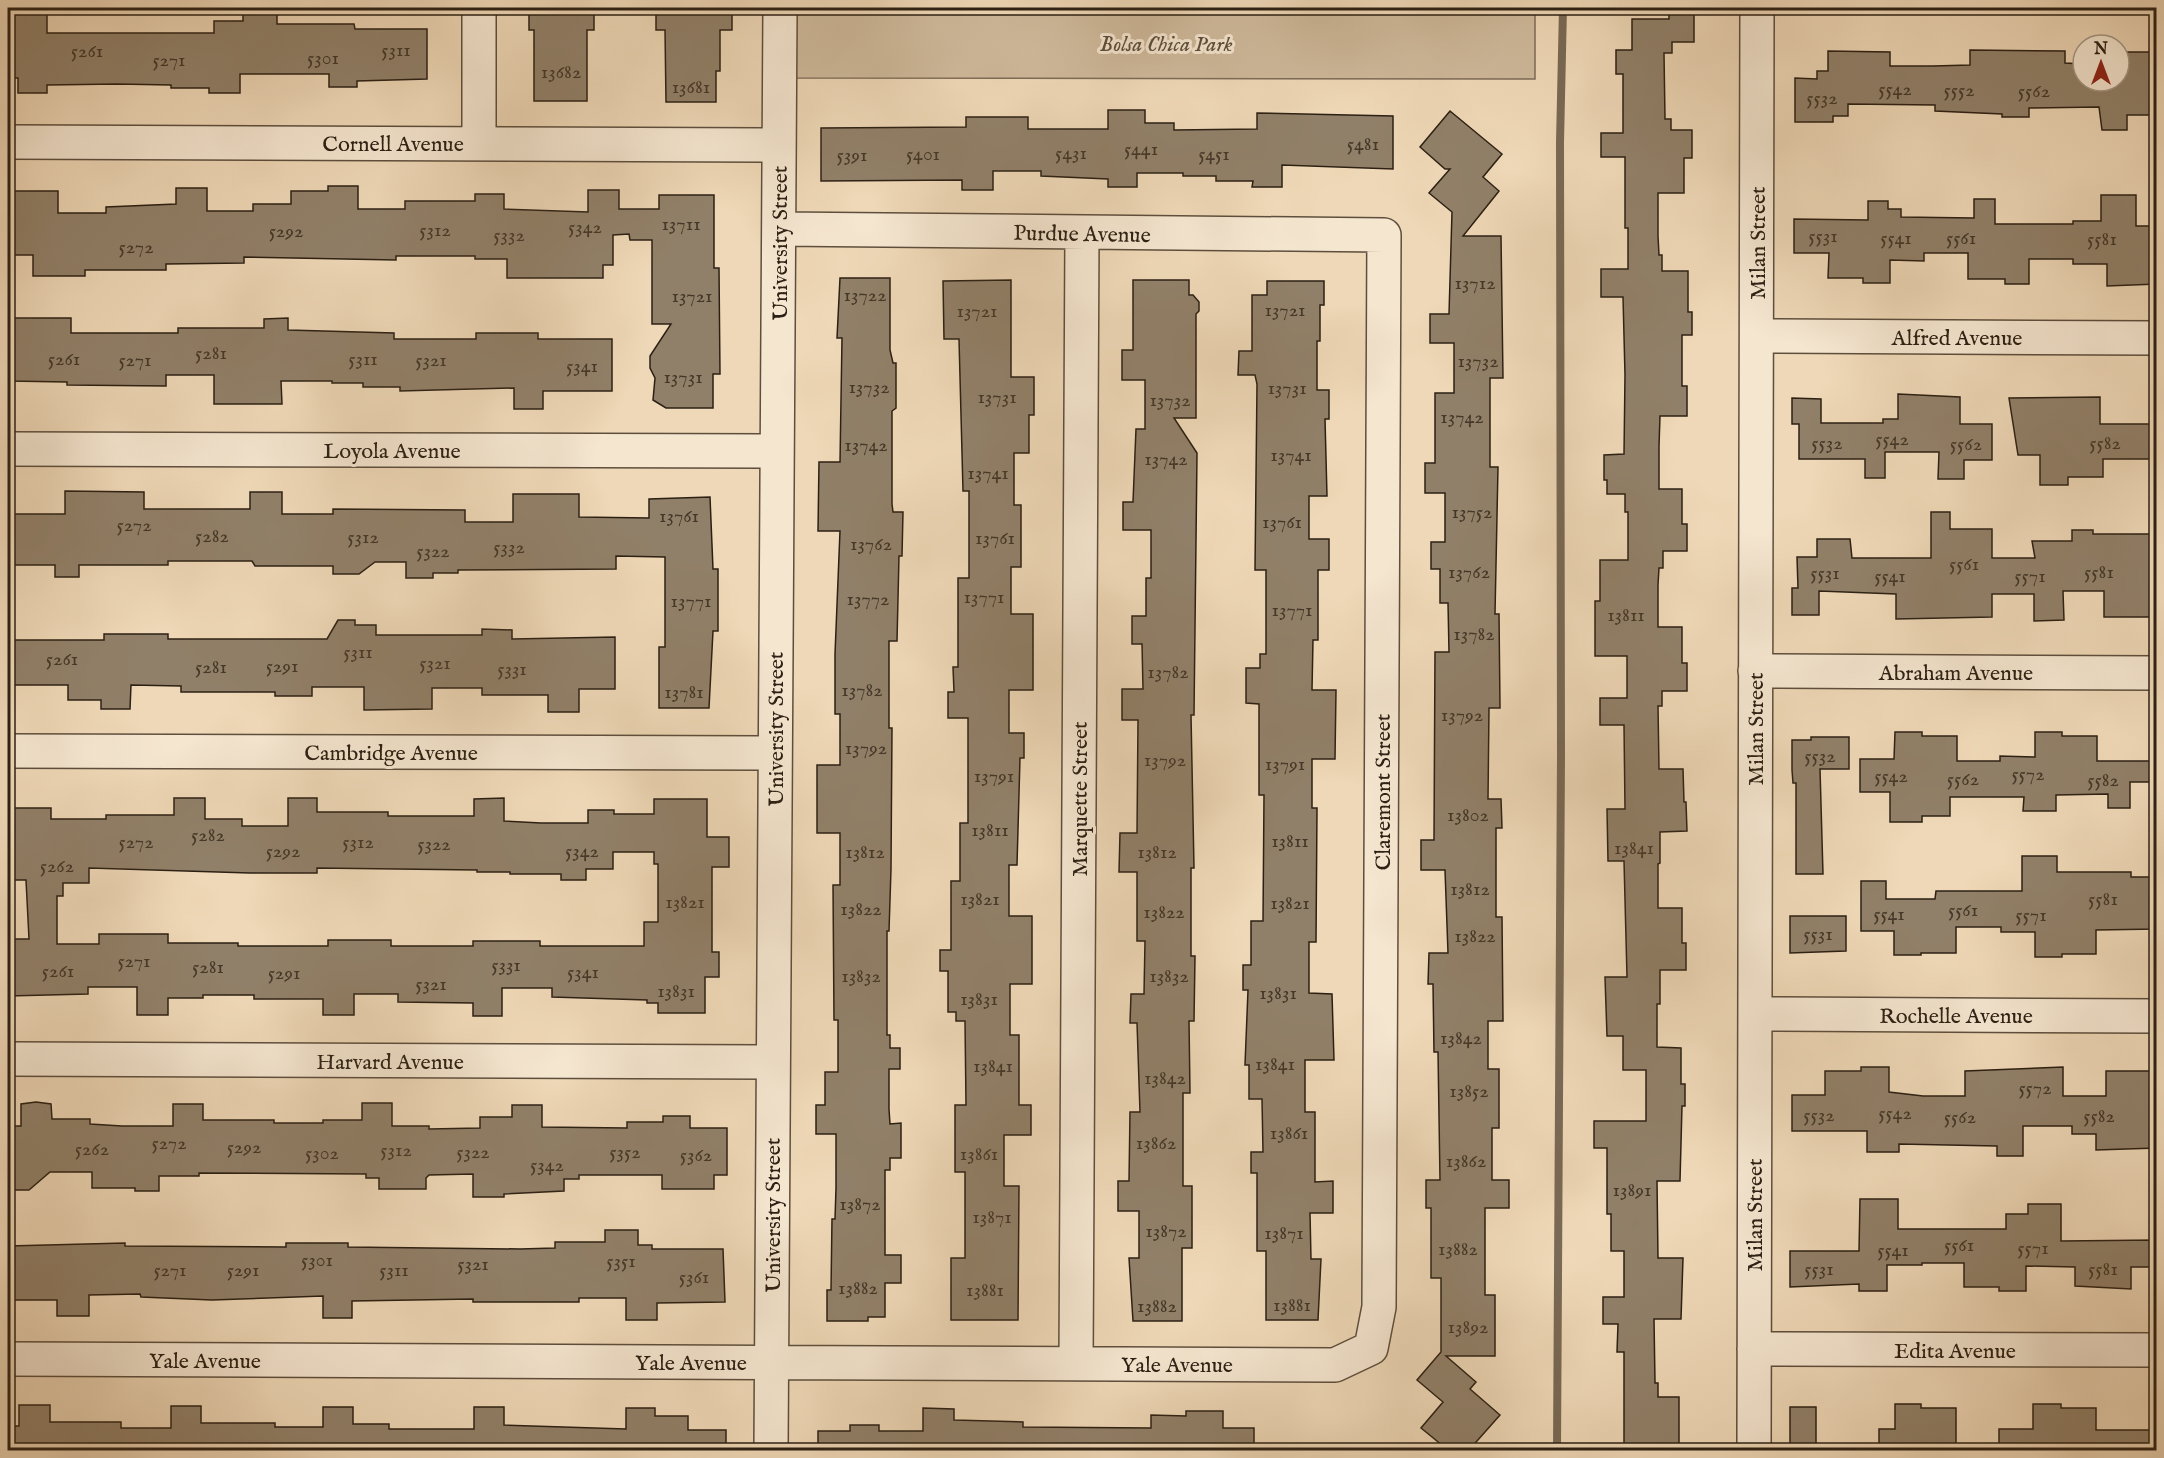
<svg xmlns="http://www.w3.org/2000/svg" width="2164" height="1458" viewBox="0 0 2164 1458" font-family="'IM FELL English',serif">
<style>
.green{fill:#ceb99b;stroke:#7d6c58;stroke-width:1.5}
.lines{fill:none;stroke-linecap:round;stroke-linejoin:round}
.stream{stroke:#796955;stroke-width:8}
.building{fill:#918069;stroke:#2c2014;stroke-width:1.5;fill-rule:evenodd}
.minor-casing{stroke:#5d4e3d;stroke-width:36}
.minor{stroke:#f5e6d0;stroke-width:33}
.labels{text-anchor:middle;stroke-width:6;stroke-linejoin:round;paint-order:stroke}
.number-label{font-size:20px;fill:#453829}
.park-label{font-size:22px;font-style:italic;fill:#5d4e3c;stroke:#f5e6d0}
.street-label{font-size:22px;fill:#2c2014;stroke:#f5e6d0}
</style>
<rect width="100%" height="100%" fill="#efd8b7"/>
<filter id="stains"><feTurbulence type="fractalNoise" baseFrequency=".00333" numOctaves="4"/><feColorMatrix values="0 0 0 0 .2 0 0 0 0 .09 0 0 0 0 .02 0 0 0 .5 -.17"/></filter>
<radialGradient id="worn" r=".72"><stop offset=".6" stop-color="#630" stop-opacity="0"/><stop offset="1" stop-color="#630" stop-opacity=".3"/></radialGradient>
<!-- green -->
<path class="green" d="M796,8H1535V79L796,78Z"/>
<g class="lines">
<!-- stream -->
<path class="stream" d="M1557,1450L1561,754L1560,142L1563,8"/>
</g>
<!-- building -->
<path class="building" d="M529,8H594V30H587V101H534V30H529Z
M656,8H732V30H720V71H716V102H666L665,30H656Z
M8,11H47V33H214V21H243V13H277V24H354L355,29H427V79L357,81V87H329V74H240V93H209V88H171V85L117,84L47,85V93H18V78H8Z
M1669,13H1694V42H1672V53H1664L1665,119H1671V130H1692V158H1684V193H1658V236L1659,255H1662V271H1688V312H1692V335H1682V386H1687V416H1660L1659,446V489H1682V524H1687V551H1663V568H1659L1658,585V627H1682V663H1687V691H1662V706H1658L1659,769H1683L1684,802H1686L1687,831L1660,832V863L1658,864V908H1682V943H1686V970H1660V1004H1657V1047L1681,1048V1084H1685V1106H1682L1680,1181H1657L1658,1258H1683L1681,1319H1654L1655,1383H1658V1397H1679V1450H1624V1352H1617L1618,1324H1603V1297H1624V1251H1611V1214H1607V1148H1594V1121H1646V1070H1623V1036H1607L1605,977H1627L1624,861H1608L1607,809H1625L1624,725H1600V698H1627V656H1595V601H1600V560H1628V512H1625V494H1607V480H1604V455L1624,454L1625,375L1623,297H1601V269H1628V228H1625V157H1601V133H1623V74H1616V50H1632V19H1669Z
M1970,50L2065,51V63L2083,64V81H2119V52H2157V115H2127V130H2102L2099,107L2029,108V117H2002V114L1935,111V105L1848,104V116H1833V122H1795V78L1817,79V71H1828V51L1890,52V66H1933L1970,65Z
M1108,110H1145V123H1174V130L1257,129V113L1393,116V169L1282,165V187H1252L1253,181H1216V176H1183V173H1137V187H1108V179L1041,176V171H993V190H962V180L821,181V128L966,127V117H1028V129H1108Z
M1450,111L1502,154L1483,177L1499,191L1463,236H1501L1503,378H1490V467H1498L1495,614H1499L1500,708H1489L1488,799H1501L1502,828H1496V917H1502L1503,1021H1488V1069H1499V1128H1492V1180H1509V1208H1485V1295H1495V1356H1446L1476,1382L1470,1389L1500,1415L1469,1450H1448L1421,1428L1443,1402L1417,1380L1441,1352V1278H1431V1208H1426V1180H1440L1438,1052H1434L1433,984H1428L1429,953H1448L1445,870H1421V840H1434L1435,652H1449L1448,603H1440V569H1431V542H1445V493H1425V463H1435V393H1454V343H1430V314H1449L1452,212L1429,193L1450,169H1445L1420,147Z
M328,186H358V209H405V201H475V194H504V209L588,212V190H619V209H659V195H714V268H719L720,374H713V408H666L653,400L655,378L650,368V356L671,324H652V240H630L629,234L613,235V265H603V278H507V259H475V256H396V260L244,257V263L166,264V270H85V276H33V255H8V191H58V213H106V207L176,204V188H207V211H253V204H291V191H328Z
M2101,195H2136V226H2157V284L2107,286V264H2073V259H2029V284H2005V279H1968V253H1924V261L1890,260V283H1863V278H1828L1829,253H1794V219L1868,220V201H1888V209H1901V217L1974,218V199H1995V224H2073V221H2101Z
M840,278H890V350L893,363H896V408L892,411V504L893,512H903L902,556H899L897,641H889V728H892L891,869L889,931H887V1035H890V1048H900V1069H889V1109L890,1124L901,1123V1158H890V1170H885V1255H901V1283H885V1317H868V1321H827V1290H831L832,1219H835L836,1188V1134H816V1105H825V1072H838V1020H834L833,885H840V833H817V765H840V714H835V654L840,531H818L819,462H840L842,338H837Z
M1011,280V377H1034V415H1029V453H1014V505H1021V567H1011V614H1033V690H1009V733H1024V758H1020L1017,865H1009V916H1032V984H1010V1035H1019V1105H1031V1135H1004V1186H1019L1018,1320H951V1258H965V1172H955V1105H966L965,1021H956V1012H948V971H940V950H951V881H960V823H968V718H948V692H954L953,667H958V578H969V491H963L959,339H944L943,281Z
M1133,280H1189V295H1193L1199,302V311L1196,314V418H1174L1197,453L1194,715H1191L1194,868H1191V956H1195L1194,1021H1189L1190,1093H1183V1186H1192V1248H1182V1321H1133L1129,1258H1139V1211H1118V1181H1129L1130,1112H1140L1137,1023H1130L1131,994H1144L1145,941H1137V872H1119L1120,833H1137L1138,720H1122V689H1143L1142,644H1132V616H1146V578H1151V530H1123V502H1133L1136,429H1145V380H1122V350H1133Z
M1267,281H1324V305H1320V341H1317V390H1329V419H1325L1327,496H1309V539H1329V570H1318V640H1313L1312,690H1336L1335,759H1312V808H1317L1316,942H1309V993L1332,994L1334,1060H1305V1112H1315V1182L1333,1181V1213H1310L1311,1259H1321L1318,1320H1266V1251H1257V1173H1251V1152H1263L1262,1099H1249V1065H1245L1248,990H1243V965H1251V921H1263L1264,795H1259V704L1246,703V668H1260V654H1266V570H1255L1257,384L1255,375H1238L1239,351H1252V295H1267Z
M8,318H71V333H178V328H264V319L288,318V330L394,333V339H476V333H538V339H612V391H543V409H514V388L400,391V387H363V383H332V381H281L282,404H214V375H166V386L67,385V382L8,381Z
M1898,394L1960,397V424H1992V460H1964V479H1938L1939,452H1885V478H1865V459H1799V424H1792V398L1821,399V423H1883V419H1898Z
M2100,397V424H2157V459H2103V477H2068V485H2040V455H2018L2009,398Z
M65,491L144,492V509H250V492H282V514H333V509L465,510V522H513V494H579V517L649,518V499L710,497L713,569H718V631H713L709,708H659V647H665V557L616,556V569L458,570V573H433V578H406V562H375L359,574H333V566H255L252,561H168V565H79V577H55V565H8V514H65Z
M1931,512H1950V529H1992V558H2035L2032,541H2072V530H2093V534H2157V617H2104V591H2063L2064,620L2034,621V594H1992V617L1896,619V594L1819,591V615H1792V588H1798L1797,557H1817V539H1850L1852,558H1931Z
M338,620H355V625H376V635H482V629L512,630V639L615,637V689H579V712H548V695H482V688H432V709L364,710V687H312V696H275V692H181V686L131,685L130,709H101V700H68V685H8V640H104V634H168V639H327Z
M1895,732H1922V736H1957V761H2000V756L2035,757V732H2062V736H2097V761H2157V782H2130V808H2108V794L2056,795V811H2023L2024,797H1950V816H1922V822H1890V792H1860V759H1894Z
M1811,737H1849V769H1820L1823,874H1796V783H1793L1792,770V740H1811Z
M174,798H205V819H242V826H288V798H317V812H388V816H474V799L504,798V821L541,823H588V810H614V814H654V799H707V837H729V867H712V952H719V977H705V1013H658V1003H647V1000L552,997V988H502V1016H473V1003L398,1002V994H354V1015H323V999H254V995H203V998H168V1015H137V987H88V994L8,996V939H29L26,880H8V808H51V819H106V815H174ZM613,852H654V864H658V922H644V946H540V941H473V946H391V940H328V946H238V943H168V934H99V944H57V896H63V883H89V868L250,873H317V868L477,870V872H510V874H561V880H586V869H613Z
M2022,856H2057V872H2131V877H2157V929L2096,930V954H2062V957H2035V932H2001V927H1956V953H1921V955H1894V931H1861V881H1886V899H1935L1936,891H2022Z
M1790,916H1846V951L1790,953Z
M1861,1067H1889V1092L1923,1096H1965V1071L2063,1067V1096H2106V1071H2157V1148L2096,1150V1134H2072V1126H2023V1156H1997V1146L1899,1144V1152H1867V1131H1792V1095H1825V1071H1861Z
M36,1102L51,1104L52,1119H90V1124L122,1126H173V1104H203V1120H274V1123H323V1120H362V1103H392V1126H429V1129L480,1128V1117H512V1105H542V1127L627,1128V1122H663V1116H690V1128H727V1175H714V1189H662V1175H579V1179H564V1191L504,1194V1197H473V1174L429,1175L426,1178V1189H379V1178H366V1174L199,1173V1176H159V1191H135V1188H92V1172H50L29,1190H8V1126H21V1104Z
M1860,1199H1898V1229H2006V1214H2028V1204H2061V1241L2157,1240V1267H2131V1289L2075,1286V1267L2026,1266V1291H1999V1287H1964V1263H1922V1265H1887V1291H1859V1284L1790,1287V1251H1859Z
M605,1230H638V1245H652V1249H723L725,1302L657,1303V1320H626V1298H579V1302H473V1299L352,1301V1318H323V1296L212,1300L141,1297L140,1294L89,1295V1316H57V1300H8V1246L125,1243V1246L286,1247V1243H348V1247L520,1249L555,1248V1242H605Z
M1895,1404H1921V1408H1956V1450H1879V1429H1895Z
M2033,1404H2061V1408H2096V1430H2157V1450H1999V1429H2033Z
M19,1405H50V1422H121V1428H171V1406H201V1423H275V1427H323V1407H353V1424H389V1429H474V1407H504V1425L626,1429V1408H655V1416H688V1430H726V1450H8V1426H19Z
M1790,1407H1816V1450H1790Z
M923,1408L954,1409V1420L1023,1422V1427L1151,1428V1415L1186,1416V1411H1223V1428H1254V1450H818V1431H850V1425H879V1431H923Z"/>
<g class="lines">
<defs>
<path id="minor" d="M479,8V143
M8,142L779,145
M1757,336L2156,338
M8,449L777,451
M1755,671L2156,673
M8,751L775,753
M1755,1014L2156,1016
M8,1059L773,1062
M1754,1349L2156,1350
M8,1359L1335,1365L1371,1348L1379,1307L1384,235L779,229
M1076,1363L1082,234
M771,1450L780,8
M1754,1450L1757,8"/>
</defs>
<!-- minor casing -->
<use href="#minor" class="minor-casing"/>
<!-- minor -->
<use href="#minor" class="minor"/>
</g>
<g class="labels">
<!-- number labels -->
<g class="number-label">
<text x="396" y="56">5311</text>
<text x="87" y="57">5261</text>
<text x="323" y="64">5301</text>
<text x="169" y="66">5271</text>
<text x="561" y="78">13682</text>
<text x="691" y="93">13681</text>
<text x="1895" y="95">5542</text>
<text x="1959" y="96">5552</text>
<text x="2034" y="97">5562</text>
<text x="1822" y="104">5532</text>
<text x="1363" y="150">5481</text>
<text x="1141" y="155">5441</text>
<text x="1071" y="159">5431</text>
<text x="923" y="160">5401</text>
<text x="1214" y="160">5451</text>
<text x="852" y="161">5391</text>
<text x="681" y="230">13711</text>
<text x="585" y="233">5342</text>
<text x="435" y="236">5312</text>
<text x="286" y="237">5292</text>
<text x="509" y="241">5332</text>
<text x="1823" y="242">5531</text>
<text x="1896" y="244">5541</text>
<text x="1961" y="244">5561</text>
<text x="2102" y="245">5581</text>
<text x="136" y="253">5272</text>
<text x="1475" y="289">13712</text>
<text x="865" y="301">13722</text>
<text x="692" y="302">13721</text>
<text x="1285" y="316">13721</text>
<text x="977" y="317">13721</text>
<text x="211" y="359">5281</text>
<text x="64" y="365">5261</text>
<text x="363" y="365">5311</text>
<text x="135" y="366">5271</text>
<text x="431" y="366">5321</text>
<text x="1478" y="367">13732</text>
<text x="582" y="372">5341</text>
<text x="683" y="383">13731</text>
<text x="869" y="393">13732</text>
<text x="1287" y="394">13731</text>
<text x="997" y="403">13731</text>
<text x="1170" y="406">13732</text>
<text x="1462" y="423">13742</text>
<text x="1892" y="445">5542</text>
<text x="1827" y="449">5532</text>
<text x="2105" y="449">5582</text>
<text x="1966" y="450">5562</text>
<text x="866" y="451">13742</text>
<text x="1291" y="461">13741</text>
<text x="1166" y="465">13742</text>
<text x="988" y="479">13741</text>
<text x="1472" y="518">13752</text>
<text x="679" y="522">13761</text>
<text x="1282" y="528">13761</text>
<text x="134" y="531">5272</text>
<text x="212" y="542">5282</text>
<text x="363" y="543">5312</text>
<text x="995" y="544">13761</text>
<text x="871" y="550">13762</text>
<text x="509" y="553">5332</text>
<text x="433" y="557">5322</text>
<text x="1964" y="570">5561</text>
<text x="1469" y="578">13762</text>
<text x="2099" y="578">5581</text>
<text x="1825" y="579">5531</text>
<text x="1890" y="582">5541</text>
<text x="2030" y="582">5571</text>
<text x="984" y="603">13771</text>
<text x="868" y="605">13772</text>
<text x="691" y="607">13771</text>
<text x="1292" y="616">13771</text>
<text x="1626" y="621">13811</text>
<text x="1474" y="640">13782</text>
<text x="358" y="658">5311</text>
<text x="62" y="665">5261</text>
<text x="435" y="669">5321</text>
<text x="282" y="672">5291</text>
<text x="211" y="673">5281</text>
<text x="512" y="675">5331</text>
<text x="1168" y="678">13782</text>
<text x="862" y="696">13782</text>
<text x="684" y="698">13781</text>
<text x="1462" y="721">13792</text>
<text x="866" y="754">13792</text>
<text x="1820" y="762">5532</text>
<text x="1165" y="766">13792</text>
<text x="1285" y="770">13791</text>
<text x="2028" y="780">5572</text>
<text x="994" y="782">13791</text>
<text x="1891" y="782">5542</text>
<text x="1963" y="785">5562</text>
<text x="2103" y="786">5582</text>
<text x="1468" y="821">13802</text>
<text x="990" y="836">13811</text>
<text x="208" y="841">5282</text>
<text x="1290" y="847">13811</text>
<text x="136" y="848">5272</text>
<text x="358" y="848">5312</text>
<text x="434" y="850">5322</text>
<text x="1634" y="854">13841</text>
<text x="283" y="857">5292</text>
<text x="582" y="857">5342</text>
<text x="865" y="858">13812</text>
<text x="1157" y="858">13812</text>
<text x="57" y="872">5262</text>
<text x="1470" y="895">13812</text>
<text x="980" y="905">13821</text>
<text x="2103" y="905">5581</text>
<text x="685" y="908">13821</text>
<text x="1290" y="909">13821</text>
<text x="861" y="915">13822</text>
<text x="1963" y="916">5561</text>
<text x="1164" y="918">13822</text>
<text x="1889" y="920">5541</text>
<text x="2031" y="921">5571</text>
<text x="1818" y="940">5531</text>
<text x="1475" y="942">13822</text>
<text x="134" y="967">5271</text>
<text x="506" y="971">5331</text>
<text x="208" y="973">5281</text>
<text x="58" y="977">5261</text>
<text x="583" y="978">5341</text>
<text x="284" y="979">5291</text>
<text x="861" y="982">13832</text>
<text x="1169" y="982">13832</text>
<text x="431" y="990">5321</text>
<text x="676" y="997">13831</text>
<text x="1278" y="999">13831</text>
<text x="979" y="1005">13831</text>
<text x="1461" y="1044">13842</text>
<text x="1275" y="1070">13841</text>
<text x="993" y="1072">13841</text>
<text x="1165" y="1084">13842</text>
<text x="2035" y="1094">5572</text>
<text x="1469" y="1097">13852</text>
<text x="1895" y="1119">5542</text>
<text x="1819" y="1121">5532</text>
<text x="2099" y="1122">5582</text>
<text x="1960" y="1123">5562</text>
<text x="1289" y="1139">13861</text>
<text x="169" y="1149">5272</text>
<text x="1156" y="1149">13862</text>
<text x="244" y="1153">5292</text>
<text x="92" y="1155">5262</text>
<text x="396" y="1156">5312</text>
<text x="473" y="1158">5322</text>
<text x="625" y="1158">5352</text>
<text x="322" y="1159">5302</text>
<text x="979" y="1160">13861</text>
<text x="696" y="1161">5362</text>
<text x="1466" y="1167">13862</text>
<text x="547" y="1171">5342</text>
<text x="1632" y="1196">13891</text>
<text x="860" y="1210">13872</text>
<text x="992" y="1223">13871</text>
<text x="1166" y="1237">13872</text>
<text x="1284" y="1239">13871</text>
<text x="1959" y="1251">5561</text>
<text x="2033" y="1254">5571</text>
<text x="1458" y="1255">13882</text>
<text x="1893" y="1256">5541</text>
<text x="317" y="1266">5301</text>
<text x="621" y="1267">5351</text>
<text x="473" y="1270">5321</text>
<text x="1819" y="1275">5531</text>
<text x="2103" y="1275">5581</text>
<text x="170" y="1276">5271</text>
<text x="243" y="1276">5291</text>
<text x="394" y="1276">5311</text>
<text x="694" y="1283">5361</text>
<text x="858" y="1294">13882</text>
<text x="985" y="1296">13881</text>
<text x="1292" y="1311">13881</text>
<text x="1157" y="1312">13882</text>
<text x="1468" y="1333">13892</text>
</g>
<!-- park labels -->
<g class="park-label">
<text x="1166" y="51">Bolsa Chica Park</text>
</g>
<!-- street labels -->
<g class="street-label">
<text x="393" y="151">Cornell Avenue</text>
<text transform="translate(1082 233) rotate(1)" y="8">Purdue Avenue</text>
<text transform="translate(779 243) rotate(-90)" y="8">University Street</text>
<text transform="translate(1757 243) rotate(-90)" y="8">Milan Street</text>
<text x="1957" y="345">Alfred Avenue</text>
<text x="392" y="458">Loyola Avenue</text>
<text x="1956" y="680">Abraham Avenue</text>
<text transform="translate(775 729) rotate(-90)" y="8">University Street</text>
<text transform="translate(1755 729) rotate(-90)" y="8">Milan Street</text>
<text x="391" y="760">Cambridge Avenue</text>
<text transform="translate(1382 792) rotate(-90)" y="8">Claremont Street</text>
<text transform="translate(1079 799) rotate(-90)" y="8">Marquette Street</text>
<text x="1956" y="1023">Rochelle Avenue</text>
<text x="390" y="1069">Harvard Avenue</text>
<text transform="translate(772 1215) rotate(-90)" y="8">University Street</text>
<text transform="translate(1754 1215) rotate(-90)" y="8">Milan Street</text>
<text x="1955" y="1358">Edita Avenue</text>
<text x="205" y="1368">Yale Avenue</text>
<text x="691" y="1370">Yale Avenue</text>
<text x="1177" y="1372">Yale Avenue</text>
</g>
</g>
<!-- margin -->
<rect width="2164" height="1458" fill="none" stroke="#efd8b7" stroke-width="30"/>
<rect x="9" y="9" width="2146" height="1440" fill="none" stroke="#2c2014" stroke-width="3"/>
<rect x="15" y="15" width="2134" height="1428" fill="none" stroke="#2c2014" stroke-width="1.5"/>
<!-- north arrow -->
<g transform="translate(2101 63)"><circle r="28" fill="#f5e6d0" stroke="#a59785" stroke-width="1.5"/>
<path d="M0-4.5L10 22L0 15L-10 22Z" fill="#8f2418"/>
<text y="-9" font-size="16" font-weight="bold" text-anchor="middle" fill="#2c2014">N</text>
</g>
<rect width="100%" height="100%" filter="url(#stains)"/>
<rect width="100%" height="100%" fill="url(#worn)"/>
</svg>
